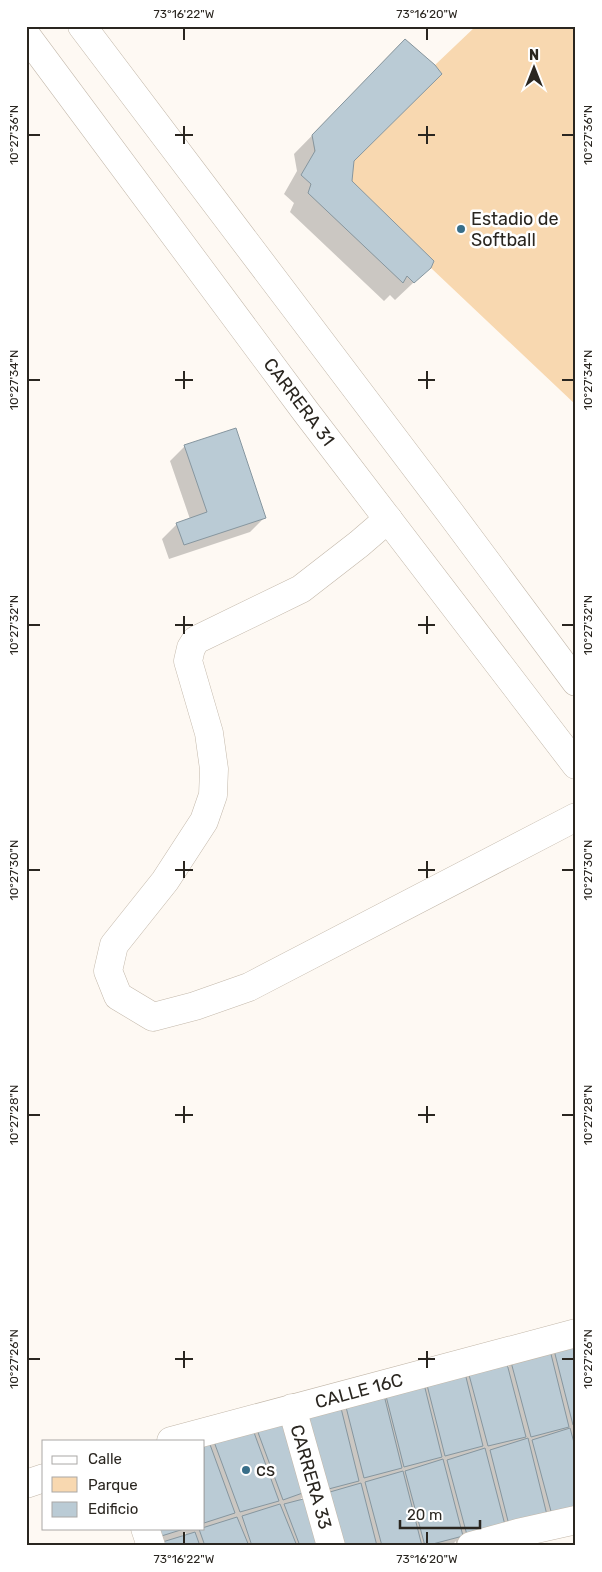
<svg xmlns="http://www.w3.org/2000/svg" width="602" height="1572" viewBox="0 0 602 1572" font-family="Rubik,sans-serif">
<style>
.green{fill:#f8d8b0}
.shadow{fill:#0003;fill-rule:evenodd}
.building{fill:#bacbd5;stroke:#86969f}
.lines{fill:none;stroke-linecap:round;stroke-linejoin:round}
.minor-casing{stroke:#c3b8aa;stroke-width:29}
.major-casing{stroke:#c3b8aa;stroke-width:29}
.minor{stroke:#fff;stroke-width:28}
.major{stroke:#fff;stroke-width:28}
.ticks{fill:none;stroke:#2a2620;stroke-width:2}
.poi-dot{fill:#386e89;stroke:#fff;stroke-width:2}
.labels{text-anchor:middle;stroke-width:5;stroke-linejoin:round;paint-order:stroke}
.poi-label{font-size:18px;fill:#2a2620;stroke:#fff;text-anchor:start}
.street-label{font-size:18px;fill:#2a2620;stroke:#fff}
.neatline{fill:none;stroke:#2a2620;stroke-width:2}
.ticks-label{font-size:12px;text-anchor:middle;fill:#2a2620}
</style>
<rect width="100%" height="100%" fill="#fef9f3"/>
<!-- green -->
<path class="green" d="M476,26H576V405L431,268L407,276L403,283L308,193C315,174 316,154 312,135L405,39L435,65Z"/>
<!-- shadow -->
<path class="shadow" d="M387,59L353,161L351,181L430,267L395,300L390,295L384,301L290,212L294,203L284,194L297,171L294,154Z
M185,446L265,517L250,532L169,559L162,539L177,524L190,519L170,461Z
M576,1344V1516L456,1545V1541L451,1546H156L138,1528H204V1442L302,1417L426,1382L507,1368L512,1363L550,1356L554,1351ZM308,1491L310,1499L298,1502ZM185,1532L187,1536L180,1538Z"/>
<!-- building -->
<path class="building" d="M405,39L435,65L442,74L354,161L352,181L434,261L431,268L414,283L407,276L403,283L308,193L311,184L301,175L315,151L312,135Z
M236,428L266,518L184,545L176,523L207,512L184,445Z
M576,1343V1424L573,1425L554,1350Z
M550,1350L569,1427L531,1437L511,1362Z
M506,1360L526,1437L488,1446L468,1371Z
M464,1369L483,1446L445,1456L426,1381Z
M423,1380L442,1457L404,1467L385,1392Z
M383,1391L402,1468L364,1478L345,1403Z
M340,1404L359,1481L321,1491L301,1416Z
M289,1417L311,1490L283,1500L256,1427Z
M252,1427L279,1501L240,1512L213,1439Z
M570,1428L576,1450V1509L552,1515L532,1440Z
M528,1438L547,1515L509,1525L490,1450Z
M208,1439L235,1513L204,1523V1441Z
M485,1448L505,1525L467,1535L447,1460Z
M443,1459L463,1536L425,1546L405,1471Z
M403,1471L422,1546H382L365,1482Z
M361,1483L377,1546H336L323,1494Z
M311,1497L326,1546H300L284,1504Z
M280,1504L297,1546H252L242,1516Z
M237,1517L249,1546H205L199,1529Z
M152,1528H187L155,1538Z
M195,1532L200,1546H157L156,1544Z"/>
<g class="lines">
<defs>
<path id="minor" d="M388,519L359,544L301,589L196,640L191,648L188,661L209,733L214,769L213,795L204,821L165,881L114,945L108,971L118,996L153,1017L195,1006L249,987L576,817
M292,1408L331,1546
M171,1441L576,1333
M26,1484L44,1478
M145,1528L151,1546
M471,1546L518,1533L576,1520"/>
<path id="major" d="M82,26L451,514L576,682
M26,35L306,412L576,765"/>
</defs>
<!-- minor casing -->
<use href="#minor" class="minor-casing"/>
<!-- major casing -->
<use href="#major" class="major-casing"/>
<!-- minor -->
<use href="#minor" class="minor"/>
<!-- major -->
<use href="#major" class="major"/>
</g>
<!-- ticks -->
<path class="ticks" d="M184,28V40M427,28V40M184,126V144M427,126V144M28,135H40M175,135H193M418,135H435M562,135H574M184,371V389M427,371V389M28,380H40M175,380H193M418,380H435M562,380H574M184,616V634M427,616V634M28,625H40M175,625H193M418,625H435M562,625H574M184,861V878M427,861V878M28,870H40M175,870H193M418,870H435M562,870H574M184,1106V1123M427,1106V1123M28,1115H40M175,1115H193M418,1115H435M562,1115H574M184,1351V1368M427,1351V1368M28,1359H40M175,1359H193M418,1359H435M562,1359H574M184,1532V1544M427,1532V1544"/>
<!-- markers -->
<g class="poi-dot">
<circle cx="461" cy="229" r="5"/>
<circle cx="246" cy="1470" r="5"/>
</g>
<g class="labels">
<!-- poi labels -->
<g class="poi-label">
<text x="471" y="225">Estadio de<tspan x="471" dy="21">Softball</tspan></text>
<text x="256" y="1476">cs</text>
</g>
<!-- street labels -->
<g class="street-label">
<text transform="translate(299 402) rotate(53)" y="6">CARRERA 31</text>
<text transform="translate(359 1391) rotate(-15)" y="6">CALLE 16C</text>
<text transform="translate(311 1477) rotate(74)" y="6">CARRERA 33</text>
</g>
</g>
<!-- border -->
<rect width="602" height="1572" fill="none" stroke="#ffffff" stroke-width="55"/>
<!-- legend -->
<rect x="42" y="1440" width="162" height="90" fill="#ffffff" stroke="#aaa8a6"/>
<rect x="52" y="1456" width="25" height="8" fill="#ffffff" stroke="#aaa8a6"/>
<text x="88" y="1464" font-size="15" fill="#2a2620">Calle</text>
<rect x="52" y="1477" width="25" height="15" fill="#f8d8b0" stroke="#aaa8a6"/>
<text x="88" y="1490" font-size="15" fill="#2a2620">Parque</text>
<rect x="52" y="1502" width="25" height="15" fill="#bacbd5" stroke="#aaa8a6"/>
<text x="88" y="1514" font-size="15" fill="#2a2620">Edificio</text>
<!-- north arrow -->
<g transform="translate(534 68)" stroke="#ffffff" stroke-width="4" paint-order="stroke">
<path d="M0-4L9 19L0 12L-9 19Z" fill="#2a2620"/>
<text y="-8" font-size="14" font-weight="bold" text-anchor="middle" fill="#2a2620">N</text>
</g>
<!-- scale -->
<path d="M400 1520v8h80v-8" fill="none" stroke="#2a2620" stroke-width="2.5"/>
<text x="407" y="1520" font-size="15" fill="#2a2620" stroke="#ffffff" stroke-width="4" paint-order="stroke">20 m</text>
<rect x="28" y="28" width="546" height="1516" class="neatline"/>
<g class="ticks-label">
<text x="184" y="18">73°16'22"W</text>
<text x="427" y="18">73°16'20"W</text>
<text transform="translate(14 135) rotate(-90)" y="4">10°27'36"N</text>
<text transform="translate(588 135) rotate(-90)" y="4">10°27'36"N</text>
<text transform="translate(14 380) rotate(-90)" y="4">10°27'34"N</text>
<text transform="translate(588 380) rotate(-90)" y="4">10°27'34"N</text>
<text transform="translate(14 625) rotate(-90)" y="4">10°27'32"N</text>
<text transform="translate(588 625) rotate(-90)" y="4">10°27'32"N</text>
<text transform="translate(14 870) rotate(-90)" y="4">10°27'30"N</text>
<text transform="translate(588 870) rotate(-90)" y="4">10°27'30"N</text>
<text transform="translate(14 1115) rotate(-90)" y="4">10°27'28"N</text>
<text transform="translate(588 1115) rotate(-90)" y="4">10°27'28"N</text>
<text transform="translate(14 1359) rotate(-90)" y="4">10°27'26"N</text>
<text transform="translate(588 1359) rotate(-90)" y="4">10°27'26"N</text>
<text x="184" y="1563">73°16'22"W</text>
<text x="427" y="1563">73°16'20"W</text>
</g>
</svg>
